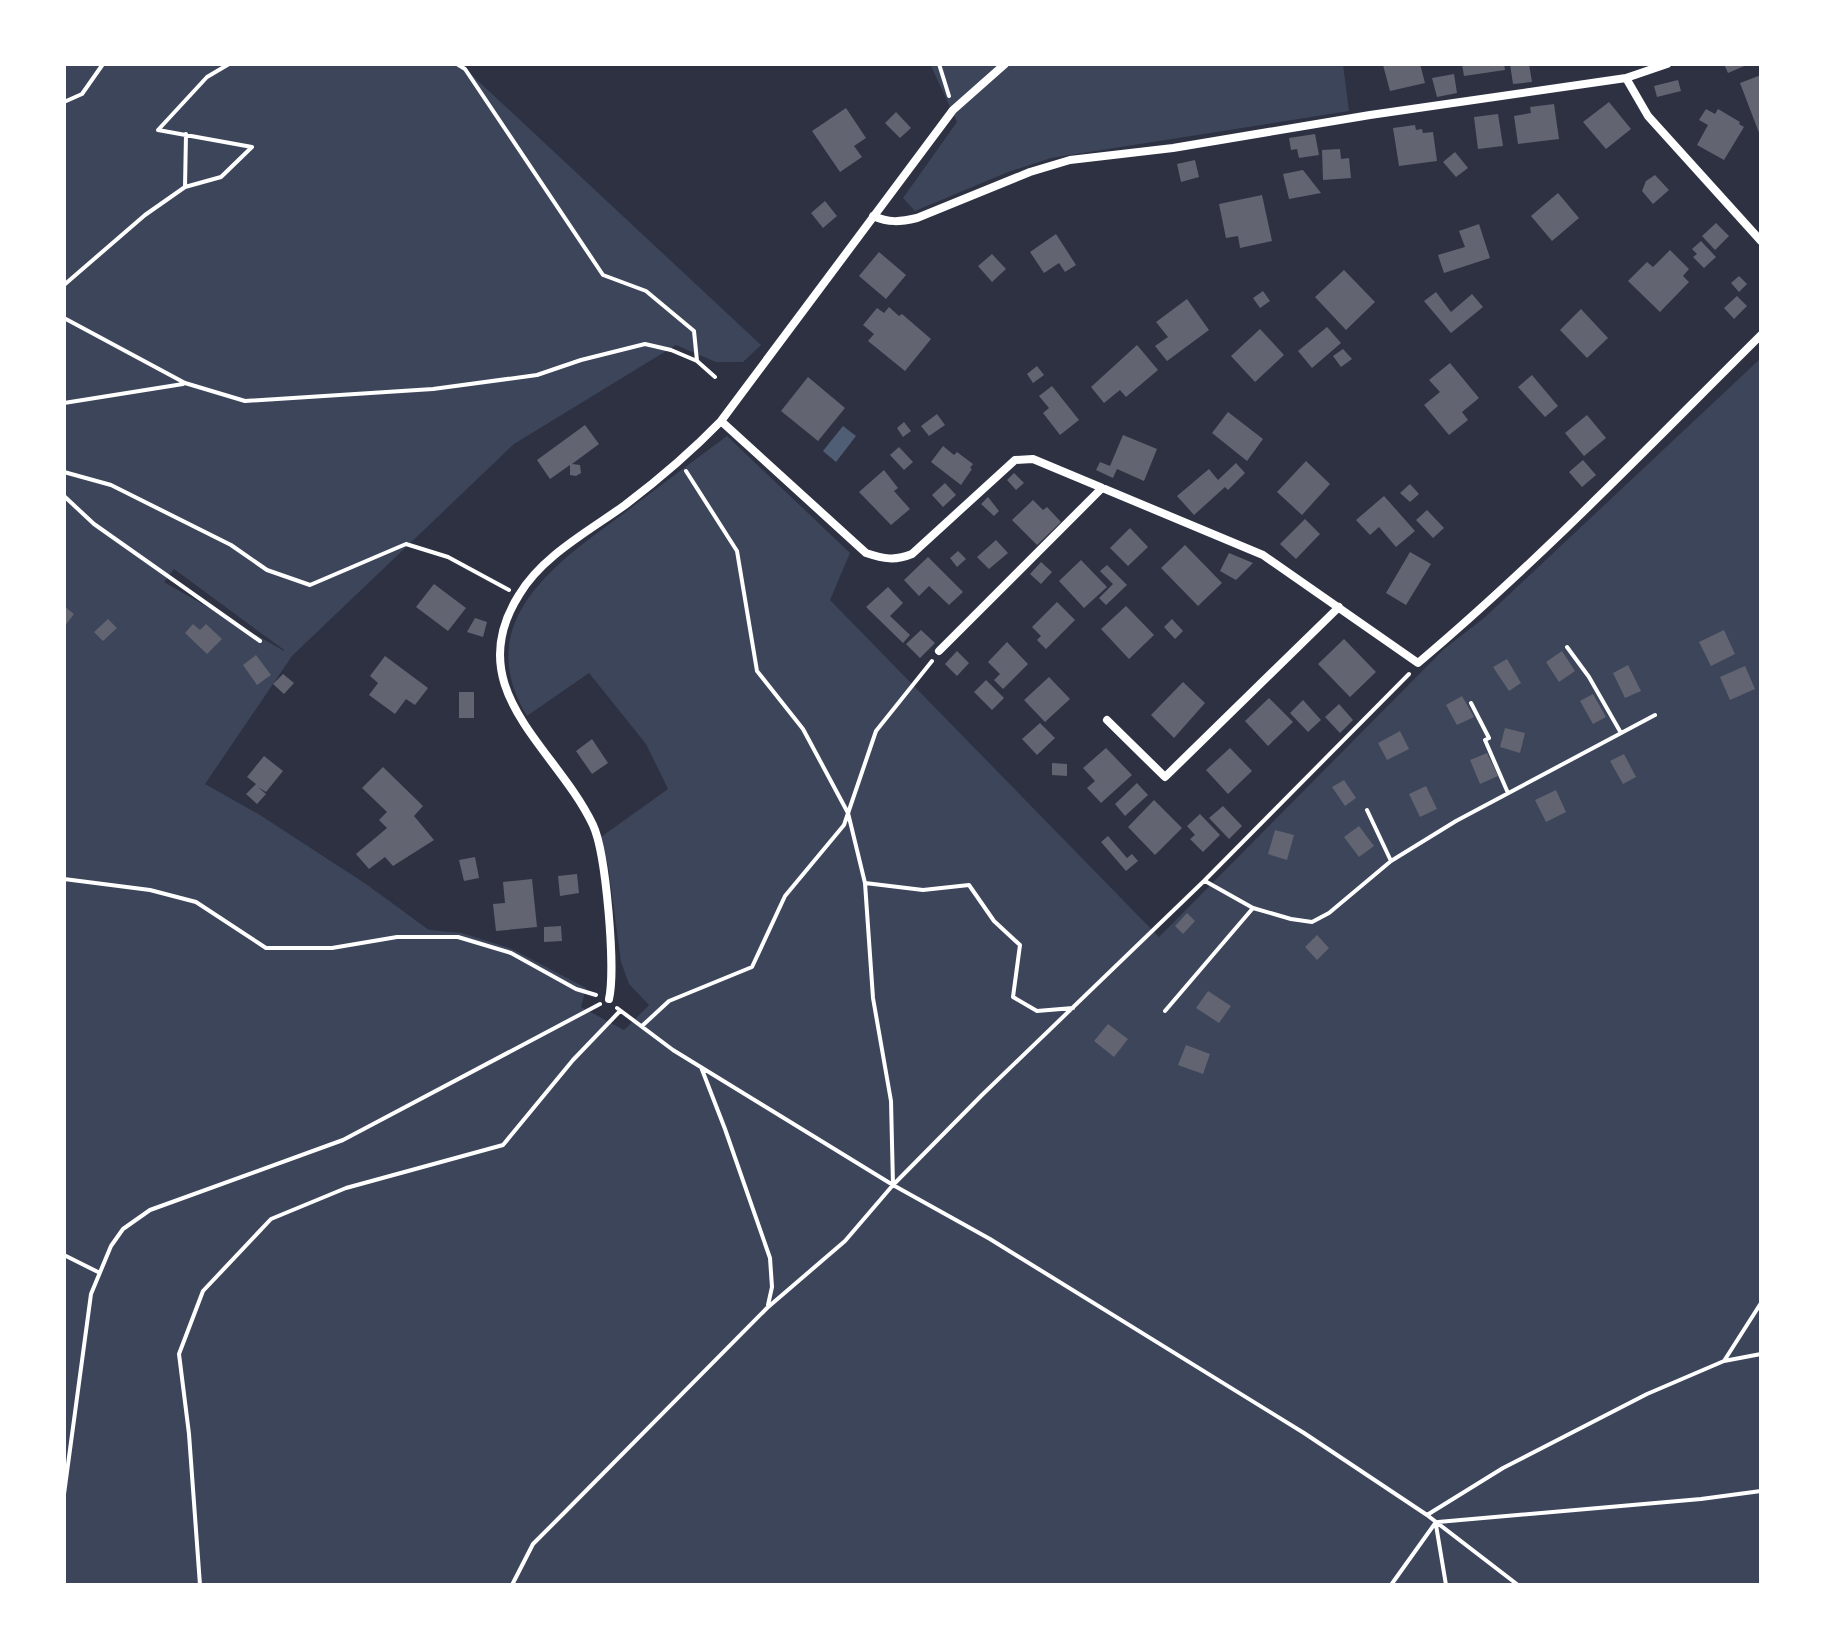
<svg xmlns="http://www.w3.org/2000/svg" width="1825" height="1649" font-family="Manrope,sans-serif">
<rect width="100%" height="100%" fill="#2d3142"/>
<!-- green -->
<path fill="#3c4559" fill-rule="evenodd" d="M 64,64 L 460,64 L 761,345 L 743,362 L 716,362 L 676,345 L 514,444 L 292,656 L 205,784 L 260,815 L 366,884 L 429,930 L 462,933 L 512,949 L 586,988 L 581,1007 L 624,1030 L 649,1005 L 629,984 L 621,962 L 608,865 L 601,837 L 668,789 L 646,744 L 589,673 L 527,716 C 470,622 556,563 623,514 C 657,488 692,462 727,436 L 850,553 L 830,600 L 1159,937 L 1444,649 L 1484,618 L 1761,358 L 1761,1585 L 64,1585 ZM 174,569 L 284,650 L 284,651 L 164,582 Z
M 930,64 L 1343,64 L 1349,111 L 1051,158 L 1008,172 L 915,211 L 903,198 L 957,122 Z"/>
<!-- water -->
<path fill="#4f5d75" d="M 843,426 L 856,436 L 836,462 L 823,451 Z"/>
<!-- building -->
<path fill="#626471" d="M 1420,64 L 1425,83 L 1390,91 L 1383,65 Z
M 1462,64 L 1504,64 L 1505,70 L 1464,76 Z
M 1510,64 L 1529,64 L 1532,82 L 1513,84 Z
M 1724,64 L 1749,64 L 1728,73 Z
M 1454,74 L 1457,93 L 1437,97 L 1432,78 Z
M 1761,75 L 1761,138 L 1740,83 Z
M 1678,80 L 1681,91 L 1657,97 L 1654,86 Z
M 1609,102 L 1631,129 L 1606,149 L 1583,122 Z
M 1554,104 L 1559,139 L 1518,144 L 1514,116 L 1531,113 L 1530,107 Z
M 846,108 L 866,138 L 854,146 L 862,157 L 840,172 L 812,131 Z
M 1706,109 L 1715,114 L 1718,109 L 1740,122 L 1739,124 L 1744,127 L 1724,160 L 1697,145 L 1708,125 L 1699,120 Z
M 896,112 L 911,128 L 900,138 L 885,123 Z
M 1498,114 L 1503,146 L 1478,149 L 1474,117 Z
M 1415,125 L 1416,130 L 1422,129 L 1423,133 L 1433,132 L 1437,161 L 1399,166 L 1393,128 Z
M 1315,134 L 1319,155 L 1299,158 L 1297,149 L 1291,150 L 1289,138 Z
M 1340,149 L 1341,159 L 1349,158 L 1351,178 L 1323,180 L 1322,150 Z
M 1455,152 L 1468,168 L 1456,177 L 1443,162 Z
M 1195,160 L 1199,177 L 1181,182 L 1177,164 Z
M 1303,170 L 1321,193 L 1289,199 L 1283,174 Z
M 1655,175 L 1669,190 L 1653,204 L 1642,191 L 1646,181 Z
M 1558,193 L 1579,218 L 1552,241 L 1531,216 Z
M 1262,195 L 1272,241 L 1240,248 L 1238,236 L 1226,238 L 1219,204 Z
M 825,201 L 837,216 L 823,228 L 811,213 Z
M 1716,223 L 1729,236 L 1715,250 L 1702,236 Z
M 1479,224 L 1490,258 L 1444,273 L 1438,255 L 1465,247 L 1459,231 Z
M 1056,234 L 1076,265 L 1065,272 L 1059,263 L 1044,273 L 1030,252 Z
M 1701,241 L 1716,257 L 1704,268 L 1693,257 L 1697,254 L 1692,249 Z
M 1670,250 L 1689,269 L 1683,276 L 1689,282 L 1660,312 L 1628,281 L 1647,262 L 1653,267 Z
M 879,252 L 906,275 L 886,299 L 859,276 Z
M 992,254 L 1006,269 L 992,282 L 978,266 Z
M 1344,270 L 1375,302 L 1346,330 L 1315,297 Z
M 1739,276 L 1747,284 L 1739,292 L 1731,283 Z
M 1263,291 L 1270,301 L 1260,308 L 1253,298 Z
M 1436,292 L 1451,312 L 1472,294 L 1483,307 L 1451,333 L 1424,301 Z
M 1737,296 L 1747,306 L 1734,319 L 1724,308 Z
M 1187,299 L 1209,330 L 1167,361 L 1155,346 L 1168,337 L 1156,322 Z
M 889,307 L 899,316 L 902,314 L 931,339 L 905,371 L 868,341 L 874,334 L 863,325 L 877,308 L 884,313 Z
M 1581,309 L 1608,338 L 1587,358 L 1560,330 Z
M 1327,327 L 1341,343 L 1312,368 L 1298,351 Z
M 1260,329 L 1284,355 L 1255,382 L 1231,356 Z
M 1137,345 L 1158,370 L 1126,397 L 1120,390 L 1104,403 L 1091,387 Z
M 1343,349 L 1352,359 L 1341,367 L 1333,356 Z
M 1450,363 L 1479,398 L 1462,412 L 1468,420 L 1449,435 L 1424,405 L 1440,392 L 1429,380 Z
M 1037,366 L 1044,375 L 1033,383 L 1027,374 Z
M 1532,375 L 1558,406 L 1545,417 L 1518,387 Z
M 808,377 L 845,408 L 818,441 L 781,411 Z
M 1052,386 L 1079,420 L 1060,435 L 1043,413 L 1049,408 L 1039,396 Z
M 1228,412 L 1263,439 L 1247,461 L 1212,433 Z
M 937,414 L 945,425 L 929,436 L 921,426 Z
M 1587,415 L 1606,438 L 1584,456 L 1565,433 Z
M 904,422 L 911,431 L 903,437 L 897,428 Z
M 585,425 L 599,444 L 572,464 L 580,465 L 581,473 L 576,476 L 570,475 L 570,465 L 550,479 L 537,460 Z
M 1123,435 L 1157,449 L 1144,481 L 1117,469 L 1113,478 L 1096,470 L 1100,462 L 1110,466 Z
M 943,446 L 954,455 L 957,452 L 973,464 L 970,468 L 972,469 L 961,485 L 931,462 Z
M 899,447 L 913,462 L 904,470 L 890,455 Z
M 1583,460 L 1596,475 L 1582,487 L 1569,472 Z
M 1306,461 L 1330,484 L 1302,515 L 1277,492 Z
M 1236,463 L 1245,473 L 1228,490 L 1225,487 L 1194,515 L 1177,496 L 1209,469 L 1218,480 Z
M 884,470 L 898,488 L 894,491 L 910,509 L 891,525 L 859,492 Z
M 1014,473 L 1024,483 L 1016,490 L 1007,480 Z
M 945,483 L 956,495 L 943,507 L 932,495 Z
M 1410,484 L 1419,494 L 1410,502 L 1400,493 Z
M 1384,496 L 1415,531 L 1396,547 L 1379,527 L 1370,535 L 1356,520 Z
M 988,497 L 999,511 L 994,516 L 981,504 Z
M 1033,500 L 1043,510 L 1047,507 L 1061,522 L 1037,545 L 1012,520 Z
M 1427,510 L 1444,528 L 1433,538 L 1416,520 Z
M 1305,519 L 1320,534 L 1296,559 L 1280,544 Z
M 1130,528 L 1148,547 L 1128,566 L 1110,548 Z
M 996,540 L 1008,553 L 989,569 L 977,557 Z
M 1185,545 L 1222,583 L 1198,606 L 1161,568 Z
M 958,551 L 966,559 L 957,567 L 950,558 Z
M 1410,552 L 1431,564 L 1406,605 L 1386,593 Z
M 1229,553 L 1253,563 L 1236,580 L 1220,571 Z
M 928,557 L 963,592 L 949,605 L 929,586 L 919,596 L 904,580 Z
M 1081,560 L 1107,587 L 1084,608 L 1059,581 Z
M 1041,562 L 1052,572 L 1041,584 L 1030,574 Z
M 1107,565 L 1127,585 L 1106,605 L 1099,598 L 1113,584 L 1100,571 Z
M 434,584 L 466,608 L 448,631 L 416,607 Z
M 888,587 L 903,603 L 890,616 L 910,635 L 903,643 L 866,607 Z
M 1057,602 L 1075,620 L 1046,649 L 1037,640 L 1041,636 L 1032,627 Z
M 64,606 L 74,614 L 64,627 Z
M 1126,606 L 1154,635 L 1129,659 L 1101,629 Z
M 475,618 L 487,622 L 483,637 L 467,632 Z
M 108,619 L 117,628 L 103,641 L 94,632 Z
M 1172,619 L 1183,631 L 1175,639 L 1164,627 Z
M 193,624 L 200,630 L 206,624 L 222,639 L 207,654 L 185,633 Z
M 921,630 L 935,643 L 920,658 L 906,644 Z
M 1724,630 L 1735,654 L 1711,666 L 1699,642 Z
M 1344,639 L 1376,672 L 1350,697 L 1318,664 Z
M 1007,642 L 1028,664 L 1003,689 L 994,680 L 1000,674 L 988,662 Z
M 957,651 L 969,663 L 957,676 L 945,664 Z
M 1562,651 L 1575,671 L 1559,682 L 1546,662 Z
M 256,655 L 271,675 L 257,685 L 243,665 Z
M 385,656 L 428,688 L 415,705 L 406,699 L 395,714 L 369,695 L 378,683 L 370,676 Z
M 1507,659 L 1521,683 L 1509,691 L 1493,667 Z
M 1628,665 L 1641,691 L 1625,698 L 1613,673 Z
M 1745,666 L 1755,689 L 1730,700 L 1720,677 Z
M 283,674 L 294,683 L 284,694 L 273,684 Z
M 1049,677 L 1070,699 L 1045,722 L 1024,700 Z
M 986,680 L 1004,698 L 992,710 L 974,692 Z
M 1183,682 L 1205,703 L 1174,738 L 1151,715 Z
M 459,692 L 474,692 L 474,718 L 459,718 Z
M 1593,694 L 1606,717 L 1593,724 L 1580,701 Z
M 1462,696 L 1474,717 L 1457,725 L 1446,705 Z
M 1269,698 L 1293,722 L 1268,746 L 1245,721 Z
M 1303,700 L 1321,720 L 1308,732 L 1290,713 Z
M 1339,704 L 1353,720 L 1340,733 L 1325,717 Z
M 1040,723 L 1055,738 L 1037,755 L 1022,739 Z
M 1505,728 L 1525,733 L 1520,753 L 1500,747 Z
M 1400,731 L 1409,749 L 1387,760 L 1378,743 Z
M 592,739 L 608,763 L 592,774 L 576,751 Z
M 1106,748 L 1132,775 L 1101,803 L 1087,788 L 1095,781 L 1083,768 Z
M 1230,748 L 1252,771 L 1228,794 L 1206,770 Z
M 1487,753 L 1498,776 L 1480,784 L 1470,760 Z
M 1624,754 L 1636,777 L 1623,784 L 1610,761 Z
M 264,756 L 283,771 L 266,792 L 258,787 L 266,794 L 257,804 L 246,794 L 256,784 L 247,777 Z
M 1052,763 L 1067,764 L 1067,776 L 1052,775 Z
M 383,767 L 423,806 L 414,816 L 434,840 L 393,866 L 385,857 L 369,869 L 356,854 L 387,828 L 379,820 L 387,812 L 362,788 Z
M 1344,780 L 1356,798 L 1345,806 L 1332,787 Z
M 1137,783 L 1148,795 L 1125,816 L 1115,804 Z
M 1426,786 L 1437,809 L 1420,817 L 1409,794 Z
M 1556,790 L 1566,812 L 1546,822 L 1535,800 Z
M 1154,800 L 1182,828 L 1155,855 L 1128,827 Z
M 1223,806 L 1242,826 L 1229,839 L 1209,818 Z
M 1200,814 L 1220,835 L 1203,852 L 1190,839 L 1195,835 L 1187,826 Z
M 1359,826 L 1374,846 L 1359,857 L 1344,837 Z
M 1275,830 L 1294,835 L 1287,860 L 1268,854 Z
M 1108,836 L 1127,858 L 1132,854 L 1138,861 L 1126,871 L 1101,842 Z
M 475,857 L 479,878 L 464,881 L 459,860 Z
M 577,874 L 579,893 L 560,896 L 558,876 Z
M 532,879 L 537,927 L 496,931 L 493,904 L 505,903 L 503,882 Z
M 1187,913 L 1195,921 L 1183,934 L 1175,926 Z
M 561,926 L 562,941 L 544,942 L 544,927 Z
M 1317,935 L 1329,948 L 1317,960 L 1305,947 Z
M 1208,991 L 1231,1006 L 1219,1023 L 1196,1008 Z
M 1108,1024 L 1128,1039 L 1114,1057 L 1094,1041 Z
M 1186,1045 L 1210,1054 L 1203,1074 L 1178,1065 Z"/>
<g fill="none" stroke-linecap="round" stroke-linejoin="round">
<!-- path -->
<path stroke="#fff" stroke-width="4" d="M 457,64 L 465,69 L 603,275 L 646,291 L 694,331 L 697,361
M 939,64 L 949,96
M 64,102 L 82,94 L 103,64
M 185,187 L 186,134
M 64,285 L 145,215 L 185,187 L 221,177 L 252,147 L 158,130 L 207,77 L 229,64
M 64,318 L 185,383 L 245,401 L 433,389 L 537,375 L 581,360 L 645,344 L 671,350 L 697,361 L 715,377
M 64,403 L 183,384
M 686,471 L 737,551 L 757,671 L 803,729 L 848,813 L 865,883 L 873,998 L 891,1101 L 893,1185
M 64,472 L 111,485 L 231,545 L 267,570 L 310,585 L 406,544 L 448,557 L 509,590
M 64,496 L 94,524 L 260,641
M 1567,647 L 1589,677 L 1621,733
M 1471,703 L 1489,738 L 1485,740 L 1508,793
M 1367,810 L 1391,861
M 64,879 L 150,890 L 196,902 L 266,948 L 332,948 L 397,937 L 458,937 L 511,953 L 576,989 L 596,995
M 1205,881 L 1253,908 L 1291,919 L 1312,922 L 1329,913 L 1391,861 L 1456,821 L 1655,715
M 865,883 L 923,890 L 969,885 L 994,921 L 1020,945 L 1013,997 L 1037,1011 L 1073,1008
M 617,1008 L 673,1050 L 893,1185 L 990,1239 L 1304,1433 L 1427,1515 L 1518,1585
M 1165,1011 L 1253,908
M 642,1026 L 669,1001 L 752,967 L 785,896 L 844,825 L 876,731 L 932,661
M 701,1067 L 725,1129 L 770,1258 L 772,1287 L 768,1305
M 64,1255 L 98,1272
M 1724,1361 L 1761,1303
M 64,1494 L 91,1294 L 111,1246 L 123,1229 L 150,1210 L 343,1140 L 600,1004
M 1427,1515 L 1503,1468 L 1647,1394 L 1724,1361 L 1761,1354
M 1438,1522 L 1701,1499 L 1761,1491
M 1436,1525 L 1446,1585
M 200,1585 L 189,1434 L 179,1354 L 203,1291 L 271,1219 L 346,1188 L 503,1145 L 573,1060 L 620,1011
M 512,1585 L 533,1544 L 563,1514 L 767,1308 L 845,1241 L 893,1185 L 982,1095 L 1204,881 L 1409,674
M 1391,1585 L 1436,1522"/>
<!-- minor -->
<path stroke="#fff" stroke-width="8" d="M 1626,78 L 1648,116 L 1761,241
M 873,216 C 889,223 900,222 917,218 L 1030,172 L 1070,160 L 1173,148 L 1370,115 L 1626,78 L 1667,64
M 721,421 L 866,553 C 884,559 895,561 912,554 L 1015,460 L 1033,459 L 1263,555 L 1418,663 C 1539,561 1649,446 1761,335
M 939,651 L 1102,488
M 1107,720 L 1165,777 L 1339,607
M 609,999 C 616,969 606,853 593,825 C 556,747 459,690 519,595 C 542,556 589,531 625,505 C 662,477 689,454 721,421 L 953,110 L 1005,64"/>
</g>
<!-- border -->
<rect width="1825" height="1649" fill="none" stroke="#ffffff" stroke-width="132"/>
</svg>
